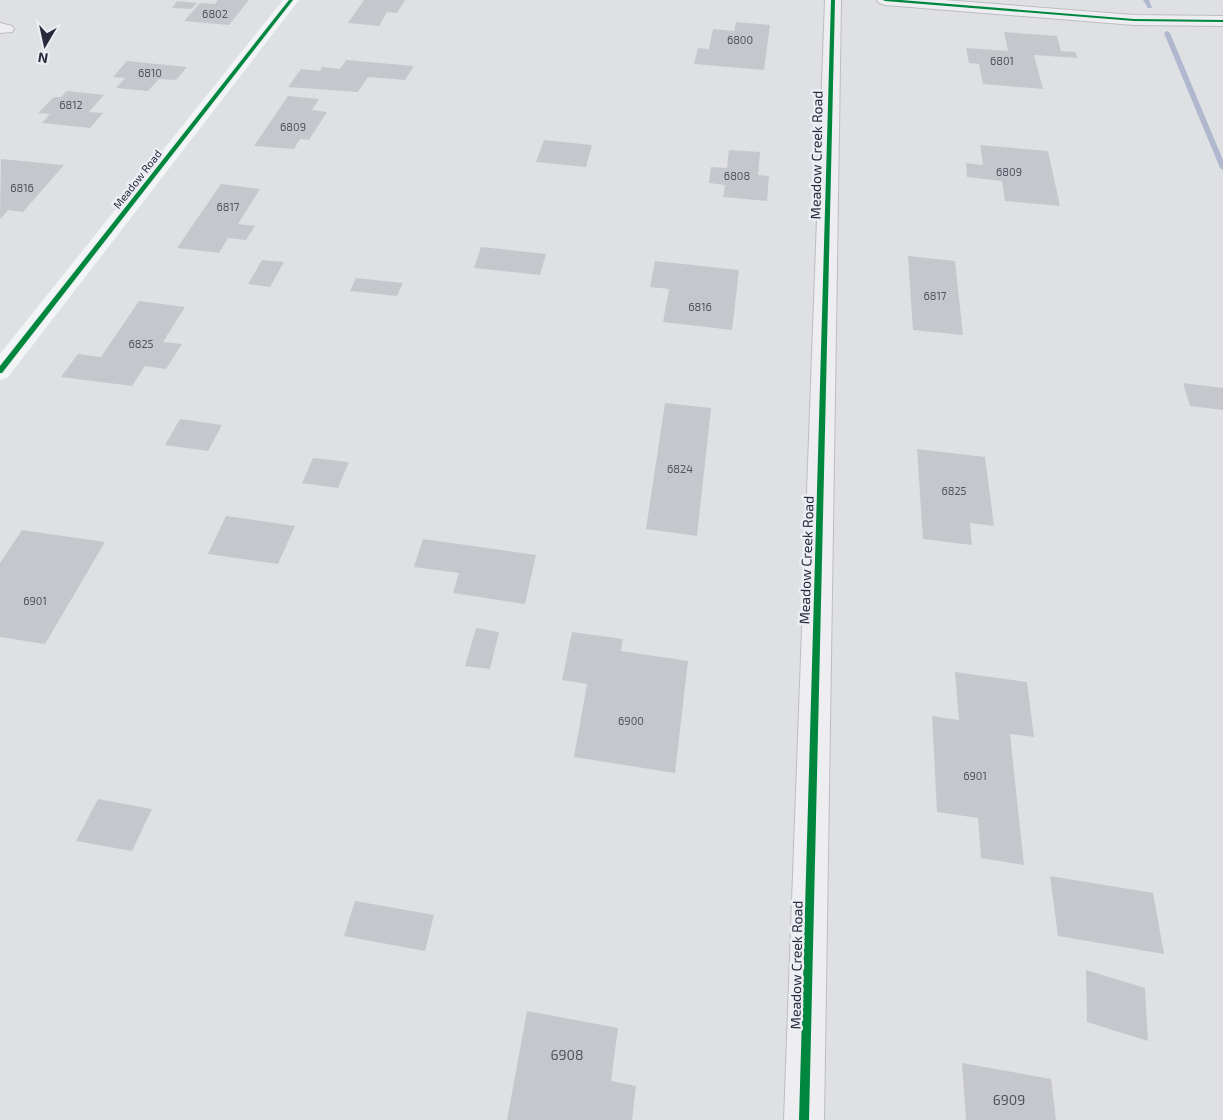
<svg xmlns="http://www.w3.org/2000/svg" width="1223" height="1120" font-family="'Exo 2',sans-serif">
<rect width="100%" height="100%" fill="#dfe0e4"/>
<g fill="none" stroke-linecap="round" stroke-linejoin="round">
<!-- stream -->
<path fill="#afb8ce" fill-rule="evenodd" d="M 1143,0 L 1149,0 L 1152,8 L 1148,8 Z
M 1167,31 L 1170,33 L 1223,160 L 1223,170 L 1220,168 L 1164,33 Z"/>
</g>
<!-- building -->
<path fill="#c6c7cc" d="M 218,0 L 249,0 L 229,25 L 184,21 L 200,3 L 215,4 Z
M 364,0 L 405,0 L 397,13 L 387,12 L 379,26 L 348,23 Z
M 177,1 L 197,3 L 191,9 L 172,8 Z
M 736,22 L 770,25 L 764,70 L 694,64 L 698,48 L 709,49 L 713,29 L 734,31 Z
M 1004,32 L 1057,36 L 1061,51 L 1075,52 L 1078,58 L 1034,55 L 1043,89 L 983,84 L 979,64 L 969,63 L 966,48 L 1008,51 Z
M 346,60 L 414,66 L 405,80 L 368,77 L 358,92 L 288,87 L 301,69 L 320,71 L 322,67 L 340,69 Z
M 127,61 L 187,67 L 176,80 L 159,79 L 148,91 L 116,88 L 125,78 L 113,77 Z
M 67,91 L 104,95 L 89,112 L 103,113 L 90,128 L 42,123 L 50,114 L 38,113 L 54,97 L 61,97 Z
M 288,96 L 319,99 L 312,110 L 327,112 L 309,140 L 300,139 L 294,149 L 254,146 Z
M 544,140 L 592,145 L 586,167 L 536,162 Z
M 980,145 L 1048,151 L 1060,206 L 1005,201 L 1002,181 L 967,177 L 966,163 L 983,165 Z
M 729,150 L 760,152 L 758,175 L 769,176 L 767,201 L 723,197 L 725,185 L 709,183 L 711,167 L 727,168 Z
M 1,159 L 64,165 L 23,212 L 8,210 L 0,219 Z
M 221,184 L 260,189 L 238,224 L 255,226 L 246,240 L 228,238 L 219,253 L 177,248 Z
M 481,247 L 546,254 L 540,275 L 474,268 Z
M 908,256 L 955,261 L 963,335 L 913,330 Z
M 262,260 L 284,262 L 270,287 L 248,284 Z
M 655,261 L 739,270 L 732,330 L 663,322 L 669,289 L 650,287 Z
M 356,278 L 403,283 L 397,296 L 350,291 Z
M 139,301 L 185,307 L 163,342 L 182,344 L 166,369 L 145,366 L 132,386 L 61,377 L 78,354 L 101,357 Z
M 1183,383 L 1223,388 L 1223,410 L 1190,406 Z
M 665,403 L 711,408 L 697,536 L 646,529 Z
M 180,419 L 222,425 L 208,451 L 165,445 Z
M 917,449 L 985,457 L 994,526 L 970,523 L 972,545 L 923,539 Z
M 313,458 L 349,462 L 338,488 L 302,483 Z
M 226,516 L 295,526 L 278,564 L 208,554 Z
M 22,530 L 105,542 L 45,644 L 0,637 L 0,563 Z
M 423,539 L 536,555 L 525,604 L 453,593 L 459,573 L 414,567 Z
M 476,628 L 499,632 L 490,669 L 465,666 Z
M 572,632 L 623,639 L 621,651 L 688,661 L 675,773 L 574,757 L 587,684 L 562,680 Z
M 955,672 L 1027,682 L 1034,737 L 1010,734 L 1024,865 L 981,858 L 978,818 L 937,812 L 932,716 L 959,720 Z
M 98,799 L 152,809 L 132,851 L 76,841 Z
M 1050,876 L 1153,893 L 1164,954 L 1058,936 Z
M 355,901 L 434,915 L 425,951 L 344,936 Z
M 1086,970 L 1145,988 L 1148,1041 L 1087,1022 Z
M 527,1011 L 618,1028 L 611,1081 L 636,1086 L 632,1120 L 507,1120 Z
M 962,1063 L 1051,1079 L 1056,1120 L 966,1120 Z"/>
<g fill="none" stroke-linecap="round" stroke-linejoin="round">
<!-- street casing -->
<g stroke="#bcbdc1" stroke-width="2">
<path id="street" d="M 825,0 L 841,0 L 824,1120 L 784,1120 Z
M 877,0 L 944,0 L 1134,15 L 1223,16 L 1223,26 L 1134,25 L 885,5 L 879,3 Z
M 0,23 L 12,26 L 14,29 L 12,32 L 0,33 Z"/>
</g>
<!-- street -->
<use href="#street" fill="#eeeef1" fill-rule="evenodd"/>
<!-- secondary -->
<path fill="#f3f4f5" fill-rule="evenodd" d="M 283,0 L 299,0 L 8,377 L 0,380 L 0,354 Z"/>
<!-- cycleway casing -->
<g stroke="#eceef4" stroke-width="3">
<path id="cycleway" d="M 289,0 L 293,0 L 2,373 L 0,373 L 0,366 Z
M 831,0 L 835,0 L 809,1120 L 799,1120 Z
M 883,0 L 901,0 L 1134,19 L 1223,20 L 1223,22 L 1134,21 L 885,1 Z"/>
</g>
<!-- cycleway -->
<use href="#cycleway" fill="#00873e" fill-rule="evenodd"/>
</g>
<g text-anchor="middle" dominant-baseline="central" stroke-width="5" stroke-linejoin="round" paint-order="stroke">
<!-- number labels -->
<g font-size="11" fill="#505461">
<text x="215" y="13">6802</text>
<text x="740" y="39">6800</text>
<text x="1002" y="60">6801</text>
<text x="150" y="72">6810</text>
<text x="71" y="104">6812</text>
<text x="293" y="126">6809</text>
<text x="1009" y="171">6809</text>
<text x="737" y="175">6808</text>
<text x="22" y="187">6816</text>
<text x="228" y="206">6817</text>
<text x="935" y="295">6817</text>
<text x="700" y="306">6816</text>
<text x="141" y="343">6825</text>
<text x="680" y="468">6824</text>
<text x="954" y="490">6825</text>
<text x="35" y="600">6901</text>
<text x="631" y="720">6900</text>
<text x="975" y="775">6901</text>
</g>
<!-- far-street labels -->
<g font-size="11" fill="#272b3b" stroke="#eceef4">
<text transform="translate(137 179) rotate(-52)">Meadow Road</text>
</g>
<!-- street labels -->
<g font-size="14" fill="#272b3b" stroke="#eceef4">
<text transform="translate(816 155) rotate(-89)">Meadow Creek Road</text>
<text transform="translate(806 560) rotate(-88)">Meadow Creek Road</text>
<text transform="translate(796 965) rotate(-89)">Meadow Creek Road</text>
</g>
<!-- near-number labels -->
<g font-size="14" fill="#505461">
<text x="567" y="1054">6908</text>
<text x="1009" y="1099">6909</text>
</g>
</g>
<!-- north arrow -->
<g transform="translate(45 45) rotate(189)" stroke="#eceef4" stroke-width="4" paint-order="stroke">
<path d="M0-4L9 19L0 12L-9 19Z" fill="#272b3b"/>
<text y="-8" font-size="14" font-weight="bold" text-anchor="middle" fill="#272b3b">N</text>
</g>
</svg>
